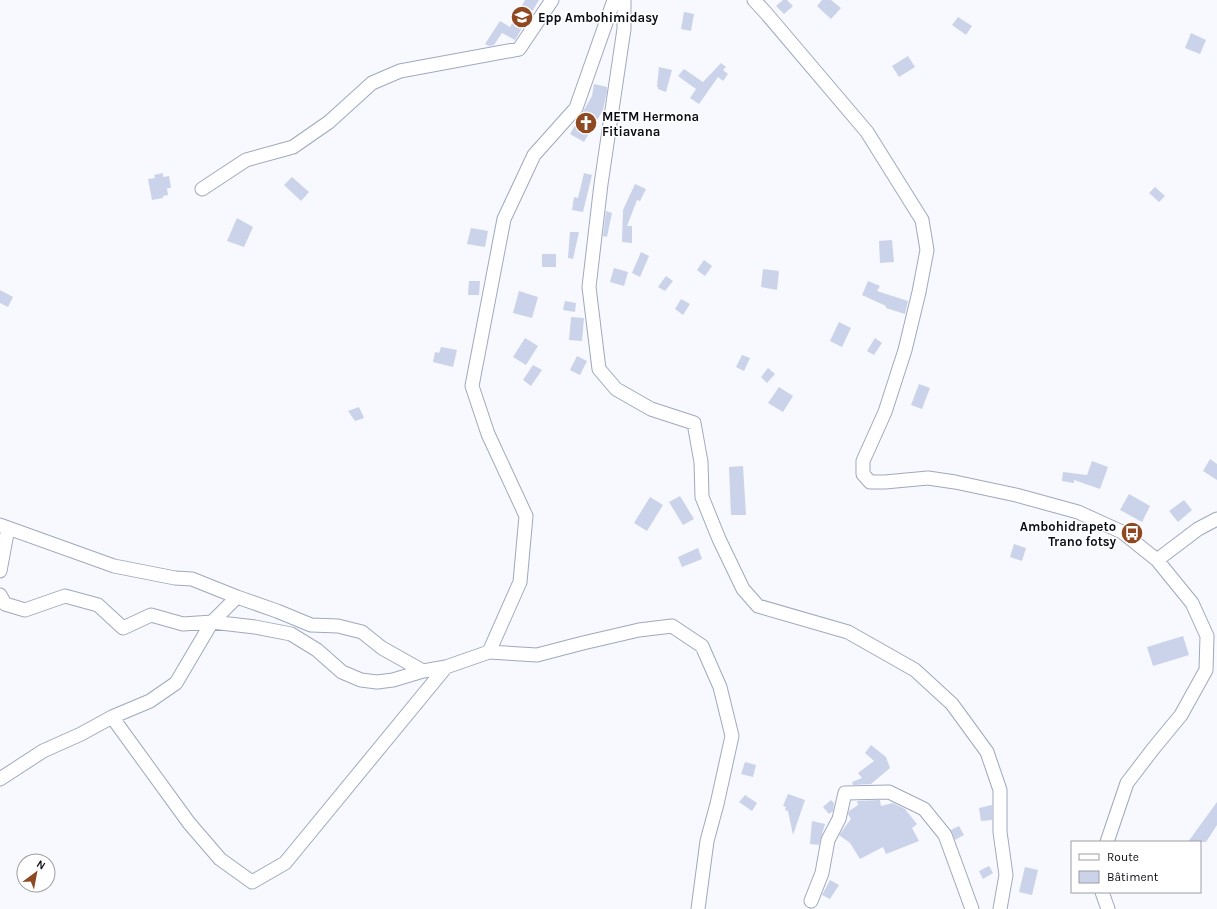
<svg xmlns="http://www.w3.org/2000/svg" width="1217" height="909" font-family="Karla,sans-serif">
<rect width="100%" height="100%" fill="#f7f9fe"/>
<!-- building -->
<path fill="#cad3ea" d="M 525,0 L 539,0 L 515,40 L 502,33 L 494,45 L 489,46 L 485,44 L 500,21 L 510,27 Z
M 783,0 L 787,0 L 793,6 L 784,14 L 776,6 Z
M 822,0 L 831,0 L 841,8 L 831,19 L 817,6 Z
M 684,12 L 694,14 L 691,31 L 681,29 Z
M 958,17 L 972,26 L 966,35 L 952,25 Z
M 1191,33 L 1206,40 L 1200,54 L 1185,48 Z
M 908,56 L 915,67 L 899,77 L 892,66 Z
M 721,63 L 726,67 L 723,70 L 728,74 L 723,81 L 718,77 L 699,104 L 690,98 L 696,89 L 678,76 L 684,69 L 703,82 Z
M 659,67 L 672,70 L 666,92 L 658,89 L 658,87 L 657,87 Z
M 594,84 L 607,87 L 607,91 L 603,110 L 584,142 L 570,134 L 592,96 Z
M 163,173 L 163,177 L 169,176 L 171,188 L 167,188 L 168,195 L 163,196 L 163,198 L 152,200 L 148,179 L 155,178 L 154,175 Z
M 584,173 L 592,175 L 583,212 L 572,210 L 574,197 L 578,198 Z
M 292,177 L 309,192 L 301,201 L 284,185 Z
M 635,184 L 646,189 L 640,201 L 637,200 L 627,226 L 632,226 L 632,243 L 622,242 L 623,210 Z
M 1155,187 L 1165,196 L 1159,202 L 1149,193 Z
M 606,211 L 612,213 L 607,237 L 603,236 Z
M 237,218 L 253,227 L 244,247 L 227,241 Z
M 471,228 L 488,231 L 485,247 L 467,244 Z
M 570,232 L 579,232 L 573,259 L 568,258 Z
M 892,240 L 894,262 L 880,263 L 879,241 Z
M 641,252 L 649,256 L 640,277 L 632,273 Z
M 542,254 L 556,254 L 556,267 L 542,267 Z
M 704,260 L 712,266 L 705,276 L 697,270 Z
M 614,268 L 628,272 L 624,286 L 610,282 Z
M 763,269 L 779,271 L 777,290 L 761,287 Z
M 666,276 L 673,281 L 665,291 L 658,287 Z
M 469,281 L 480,281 L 479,295 L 468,295 Z
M 868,281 L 880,286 L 877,291 L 908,301 L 905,314 L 886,308 L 886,306 L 862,295 Z
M 0,290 L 13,297 L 8,307 L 0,303 Z
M 519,291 L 538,297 L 532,318 L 513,313 Z
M 681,299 L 690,304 L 683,315 L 675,309 Z
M 565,301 L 576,303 L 575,312 L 563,310 Z
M 571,317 L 584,318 L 582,341 L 569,340 Z
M 839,322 L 851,328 L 842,347 L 830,341 Z
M 525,338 L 538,346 L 526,365 L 513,357 Z
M 875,338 L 882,343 L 874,355 L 867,351 Z
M 441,347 L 457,350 L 453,367 L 433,362 L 435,352 L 439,353 Z
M 742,355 L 750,358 L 744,371 L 736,367 Z
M 577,356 L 587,361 L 580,375 L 570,370 Z
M 533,365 L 542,370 L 531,386 L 523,380 Z
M 768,368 L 775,374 L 767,383 L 761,377 Z
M 919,384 L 930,388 L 922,409 L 911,405 Z
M 779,387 L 793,396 L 783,412 L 768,403 Z
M 359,407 L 364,418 L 355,421 L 348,411 Z
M 1210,459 L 1217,464 L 1217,480 L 1203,471 Z
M 1092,461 L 1108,467 L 1100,489 L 1074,480 L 1074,483 L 1062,481 L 1063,472 L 1087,475 Z
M 743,466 L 746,515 L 731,515 L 729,467 Z
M 1129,494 L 1150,506 L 1142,522 L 1120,510 Z
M 680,496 L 694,519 L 683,525 L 669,502 Z
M 650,497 L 663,505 L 647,531 L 634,523 Z
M 1184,500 L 1192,510 L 1178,522 L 1169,511 Z
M 1014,544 L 1026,548 L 1022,561 L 1010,557 Z
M 698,548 L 702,559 L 682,567 L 678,557 Z
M 1183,636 L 1189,655 L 1153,666 L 1147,647 Z
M 871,745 L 886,757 L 890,768 L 871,784 L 853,785 L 852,782 L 862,778 L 858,773 L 874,761 L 865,753 Z
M 745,762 L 756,765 L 753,777 L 741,774 Z
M 788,794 L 805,800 L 793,835 L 788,811 L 785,810 L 786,807 L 783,806 Z
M 745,795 L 757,803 L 752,811 L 739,802 Z
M 831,800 L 834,803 L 833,811 L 829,814 L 823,807 Z
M 880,800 L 881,806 L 893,803 L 905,809 L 917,824 L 912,828 L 919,841 L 886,854 L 883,847 L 860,859 L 850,843 L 839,835 L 851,819 L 848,814 L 849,811 L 858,805 L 857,801 Z
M 1217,802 L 1217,825 L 1206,842 L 1188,842 Z
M 992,805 L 992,820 L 981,821 L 979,808 Z
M 812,821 L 825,824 L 819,845 L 810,844 Z
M 959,826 L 964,835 L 955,840 L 951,830 Z
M 989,866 L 993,873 L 983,879 L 979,871 Z
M 1025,867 L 1038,870 L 1032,895 L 1019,892 Z
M 830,880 L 839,885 L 830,899 L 822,895 Z"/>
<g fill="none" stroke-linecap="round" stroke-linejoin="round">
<!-- minor casing -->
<g stroke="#a0a8bf" stroke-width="15">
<path id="minor" d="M 624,0 L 624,29 L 601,184 L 589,287 L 599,369 L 616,389 L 651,409 L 694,423 L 701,462 L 702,497 L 719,539 L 743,589 L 758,606 L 848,632 L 915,670 L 952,704 L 987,752 L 1000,790 L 1000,832 L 1006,875 L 1000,909
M 754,0 L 766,13 L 867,132 L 922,220 L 927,250 L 919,292 L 905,350 L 885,412 L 863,461 L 863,474 L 870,482 L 885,482 L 928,478 L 955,482 L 1016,495 L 1078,512 L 1122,532 L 1157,560 L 1192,603 L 1207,636 L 1206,670 L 1181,715 L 1153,749 L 1127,783 L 1107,842
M 202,189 L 246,160 L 293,147 L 329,122 L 372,83 L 400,71 L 519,49 L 552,0
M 0,525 L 114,566 L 175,578 L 192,579 L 237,597 L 277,611 L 311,625 L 338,626 L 362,632 L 382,648 L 423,671
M 1157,560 L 1198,529 L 1217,519
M 0,571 L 8,528
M 0,595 L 5,604 L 25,610 L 65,596 L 98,605 L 123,628 L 151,615 L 183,624 L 212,622 L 255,627 L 291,634 L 317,650 L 342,672 L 361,680 L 377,682 L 393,680 L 423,671 L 446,667 L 489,652 L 520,582 L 526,516 L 488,434 L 472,386 L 504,219 L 534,155 L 576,108 L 614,0
M 489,652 L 537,655 L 583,643 L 639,630 L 672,626 L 702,646 L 720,687 L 732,736 L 717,804 L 707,841 L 698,909
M 112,717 L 189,823 L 220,859 L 252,882 L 285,863 L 446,667
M 0,779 L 43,751 L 81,734 L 112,717 L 150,701 L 176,683 L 212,622 L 237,597
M 1102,892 L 1108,909
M 811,901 L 822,873 L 828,840 L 839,819 L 845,793 L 889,792 L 924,809 L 945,835 L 972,909"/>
</g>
<!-- minor -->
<use href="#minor" stroke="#fff" stroke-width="13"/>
</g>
<!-- icons -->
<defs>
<g id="school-disc" transform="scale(1.15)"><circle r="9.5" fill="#8f4922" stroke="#fff"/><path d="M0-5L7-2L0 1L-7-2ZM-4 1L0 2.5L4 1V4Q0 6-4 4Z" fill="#fff"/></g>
<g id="church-disc" transform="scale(1.15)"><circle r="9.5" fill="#8f4922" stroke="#fff"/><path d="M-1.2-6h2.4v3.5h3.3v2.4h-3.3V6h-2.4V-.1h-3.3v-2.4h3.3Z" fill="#fff"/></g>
<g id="bus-disc" transform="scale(1.15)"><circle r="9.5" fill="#8f4922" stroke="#fff"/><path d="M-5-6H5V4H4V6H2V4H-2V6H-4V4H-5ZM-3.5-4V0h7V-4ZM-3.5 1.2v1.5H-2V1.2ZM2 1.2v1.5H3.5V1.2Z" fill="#fff"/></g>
</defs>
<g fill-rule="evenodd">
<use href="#school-disc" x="522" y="17"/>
<use href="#church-disc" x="586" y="123"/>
<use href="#bus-disc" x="1132" y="533"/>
</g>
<g text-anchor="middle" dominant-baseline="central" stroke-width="3" stroke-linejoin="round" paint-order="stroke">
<!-- poi labels -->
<g font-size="13" font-weight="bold" fill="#0b0d15" stroke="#fff" text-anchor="start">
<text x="538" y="17">Epp Ambohimidasy</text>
<text x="602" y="116">METM Hermona<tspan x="602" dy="15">Fitiavana</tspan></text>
<text x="1116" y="526" text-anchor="end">Ambohidrapeto<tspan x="1116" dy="15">Trano fotsy</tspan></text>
</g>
</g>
<!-- legend -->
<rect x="1071" y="841" width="130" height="52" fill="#ffffff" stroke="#9d9ea1"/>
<rect x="1079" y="854" width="20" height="6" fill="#ffffff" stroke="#9d9ea1"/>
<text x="1107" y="861" font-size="12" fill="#0b0d15">Route</text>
<rect x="1079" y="871" width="20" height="12" fill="#cad3ea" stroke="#9d9ea1"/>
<text x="1107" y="881" font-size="12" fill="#0b0d15">Bâtiment</text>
<!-- north arrow -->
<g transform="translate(36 873) rotate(32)"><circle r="19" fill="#ffffff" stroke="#9d9ea1"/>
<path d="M0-3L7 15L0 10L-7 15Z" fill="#8f4922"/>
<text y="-6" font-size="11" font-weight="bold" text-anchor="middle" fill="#0b0d15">N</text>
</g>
</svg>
